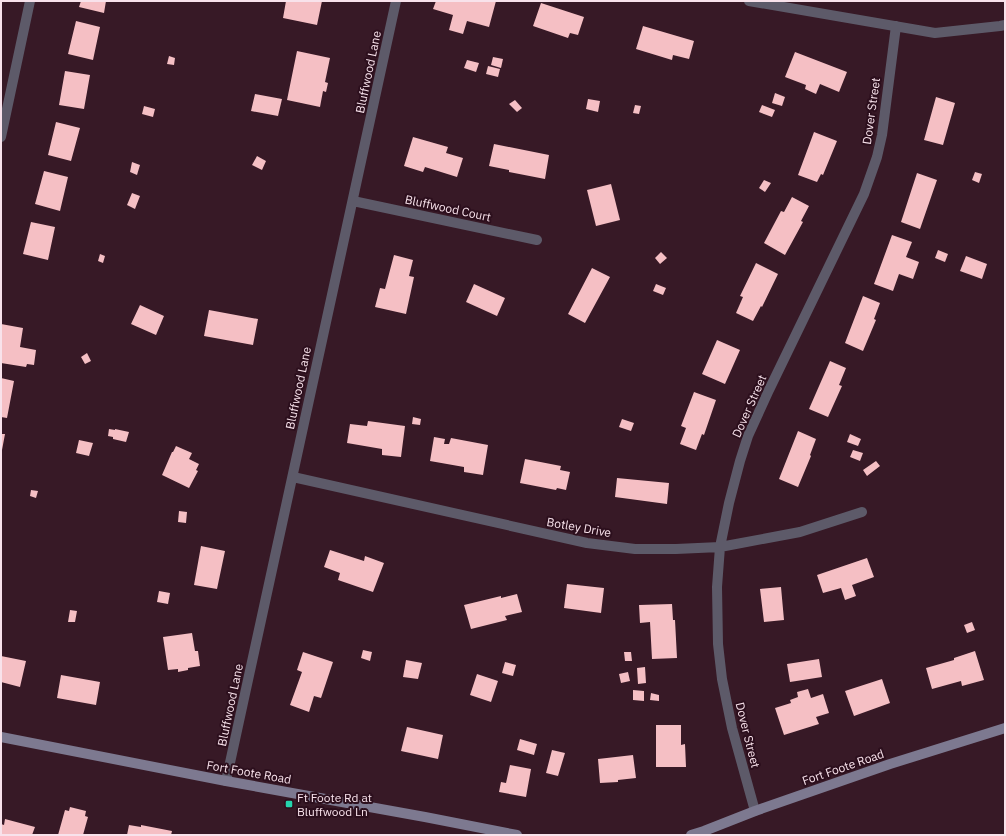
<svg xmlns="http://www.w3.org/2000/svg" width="1006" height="836" font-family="'IBM Plex Sans',sans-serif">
<rect width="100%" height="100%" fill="#371926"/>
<!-- building -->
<path fill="#f5bfc4" d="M 81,1 L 106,1 L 104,13 L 79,7 Z
M 286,1 L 322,1 L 317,25 L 283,18 Z
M 436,1 L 496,1 L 489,27 L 467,21 L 463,34 L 449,30 L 453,15 L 433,9 Z
M 541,3 L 584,17 L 578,35 L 570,33 L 568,38 L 533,26 Z
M 76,21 L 100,27 L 93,60 L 68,54 Z
M 643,26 L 694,41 L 689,59 L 673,55 L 672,60 L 636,49 Z
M 297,51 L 330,58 L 325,82 L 328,83 L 326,92 L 323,91 L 320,107 L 287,100 Z
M 795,52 L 847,72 L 839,92 L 820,84 L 816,94 L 805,89 L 806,85 L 785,77 Z
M 169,56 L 175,58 L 174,65 L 167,64 Z
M 493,57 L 503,59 L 501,68 L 491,65 Z
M 467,60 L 479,63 L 476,72 L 464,68 Z
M 488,66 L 500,69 L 498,77 L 486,74 Z
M 65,71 L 90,75 L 84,109 L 59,105 Z
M 775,93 L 785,97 L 782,106 L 772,103 Z
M 255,94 L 282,99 L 278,116 L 251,111 Z
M 936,97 L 955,103 L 943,145 L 924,140 Z
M 588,99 L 600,101 L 598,112 L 586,109 Z
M 515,100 L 522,108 L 517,112 L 509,104 Z
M 635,105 L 641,106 L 639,114 L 633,113 Z
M 762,105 L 775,110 L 772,117 L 759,112 Z
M 144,106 L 155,109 L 153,117 L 142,114 Z
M 56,122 L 80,128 L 71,161 L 48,155 Z
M 814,132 L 837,141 L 823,175 L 821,174 L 817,182 L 798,175 Z
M 413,137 L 448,147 L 446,153 L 463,158 L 457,177 L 425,167 L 423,172 L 404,166 Z
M 494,144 L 549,155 L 545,179 L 509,172 L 509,170 L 489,166 Z
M 257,156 L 266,161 L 262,170 L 252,165 Z
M 132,162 L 140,165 L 137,175 L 130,172 Z
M 44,171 L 68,177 L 60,211 L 35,204 Z
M 975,172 L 982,174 L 979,183 L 972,180 Z
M 917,173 L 937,180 L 920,229 L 901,222 Z
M 764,180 L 771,183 L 765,192 L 759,188 Z
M 611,184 L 620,220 L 596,226 L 587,190 Z
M 132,193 L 140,196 L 135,209 L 127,205 Z
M 792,197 L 809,206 L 801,221 L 803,222 L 785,255 L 764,243 L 781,211 L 784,212 Z
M 31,222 L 55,227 L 48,260 L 23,254 Z
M 892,235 L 912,242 L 906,257 L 919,262 L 913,279 L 899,274 L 893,291 L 874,284 Z
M 938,250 L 948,254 L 945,262 L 935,258 Z
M 661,252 L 667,258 L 660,264 L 655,258 Z
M 100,254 L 105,256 L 103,263 L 98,261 Z
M 394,255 L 413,260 L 409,276 L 414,277 L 406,314 L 375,307 L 380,288 L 385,289 Z
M 966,256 L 987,264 L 982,279 L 960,271 Z
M 756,263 L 778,274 L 762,307 L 761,306 L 753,321 L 736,313 L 743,297 L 740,296 Z
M 592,268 L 610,277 L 585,323 L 568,314 Z
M 474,284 L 505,298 L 497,316 L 466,302 Z
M 656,284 L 666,288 L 663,295 L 653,291 Z
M 863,296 L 880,303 L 874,319 L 876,320 L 863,351 L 845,343 Z
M 140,305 L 164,316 L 156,335 L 131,324 Z
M 209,310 L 258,319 L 253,345 L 204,336 Z
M 1,324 L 23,328 L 20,347 L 36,350 L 34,365 L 27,364 L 26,367 L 1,363 Z
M 717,340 L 740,350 L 725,384 L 702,374 Z
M 87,353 L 91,361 L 85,364 L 81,357 Z
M 830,361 L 846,368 L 839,385 L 842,386 L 828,417 L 809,409 Z
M 1,378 L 14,381 L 7,418 L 1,417 Z
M 694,392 L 716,400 L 704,435 L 702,434 L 696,450 L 680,444 L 686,428 L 681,426 Z
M 413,417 L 421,419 L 420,425 L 412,424 Z
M 622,419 L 634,423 L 631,431 L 619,427 Z
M 368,421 L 405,426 L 401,457 L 382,455 L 382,449 L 347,443 L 350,424 L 367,426 Z
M 109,429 L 115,430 L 115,429 L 129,432 L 126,442 L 113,439 L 113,437 L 108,436 Z
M 798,431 L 816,439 L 810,455 L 811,456 L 798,487 L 779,479 Z
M 1,434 L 5,434 L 2,450 L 1,450 Z
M 850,434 L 861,439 L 858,446 L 847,442 Z
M 434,437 L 445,439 L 444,444 L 449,444 L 451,438 L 488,445 L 483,475 L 464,472 L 464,467 L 430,461 Z
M 79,440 L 93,443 L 89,456 L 76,453 Z
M 176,446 L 192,453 L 189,459 L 199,464 L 196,470 L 198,471 L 189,488 L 162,475 L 172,452 L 173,452 Z
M 853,450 L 863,453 L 860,461 L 850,457 Z
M 525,459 L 561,466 L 560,470 L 570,472 L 566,490 L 557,488 L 556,490 L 520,483 Z
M 876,461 L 880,466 L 867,476 L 863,470 Z
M 617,478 L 669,483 L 667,504 L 615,497 Z
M 31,490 L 38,491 L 36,498 L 30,496 Z
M 179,511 L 187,512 L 186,523 L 178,522 Z
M 201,546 L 225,551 L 217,589 L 194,585 Z
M 330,550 L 364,561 L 365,556 L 384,563 L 373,592 L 338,580 L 340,573 L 324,567 Z
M 867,558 L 874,577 L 852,585 L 856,596 L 845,600 L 841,588 L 823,593 L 817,575 Z
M 567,584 L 604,588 L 601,613 L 564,608 Z
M 781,587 L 784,620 L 764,622 L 760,589 Z
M 159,591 L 170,593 L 168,604 L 157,602 Z
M 517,594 L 522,612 L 505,616 L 507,620 L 471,629 L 464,605 L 501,596 L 501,598 Z
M 672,604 L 673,620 L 675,620 L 677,658 L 652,659 L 650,622 L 640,623 L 639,605 Z
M 70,610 L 77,611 L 75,622 L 68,622 Z
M 972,622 L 975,630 L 967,633 L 964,625 Z
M 192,633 L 195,651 L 198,651 L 200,666 L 188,668 L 188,670 L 178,672 L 178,669 L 168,670 L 163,637 Z
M 363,650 L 372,652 L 370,661 L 361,658 Z
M 975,651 L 984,680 L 962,686 L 961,681 L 932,689 L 926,668 L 954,660 L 954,658 Z
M 303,652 L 333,662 L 321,698 L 314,696 L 309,712 L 290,705 L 302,672 L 297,670 Z
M 624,652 L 631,652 L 632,661 L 625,661 Z
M 1,656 L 26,661 L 20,687 L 1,682 Z
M 819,659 L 822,677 L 790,682 L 787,664 Z
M 406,660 L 422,663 L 418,679 L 403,677 Z
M 505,662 L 516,665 L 513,676 L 502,673 Z
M 645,667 L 646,683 L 638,684 L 637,668 Z
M 628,672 L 630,681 L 621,683 L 619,674 Z
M 477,674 L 498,681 L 491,702 L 470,695 Z
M 61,675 L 100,682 L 96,705 L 57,698 Z
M 882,679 L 890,703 L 854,716 L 845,691 Z
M 808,689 L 811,698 L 823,694 L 829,713 L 816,717 L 819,724 L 784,735 L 775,708 L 791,703 L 790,700 L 798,697 L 797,692 Z
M 633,690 L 644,691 L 644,701 L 633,700 Z
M 651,693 L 659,695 L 659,701 L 650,700 Z
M 656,725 L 681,725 L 681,745 L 685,744 L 686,767 L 656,767 Z
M 407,727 L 443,735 L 438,759 L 401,751 Z
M 520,739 L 537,744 L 534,755 L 517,750 Z
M 552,750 L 565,753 L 558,776 L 546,773 Z
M 633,755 L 636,778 L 618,780 L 618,782 L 600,783 L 598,759 Z
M 510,765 L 531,769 L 526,797 L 499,792 L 501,782 L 506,783 Z
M 70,807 L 86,811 L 85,816 L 88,817 L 83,835 L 58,835 L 65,810 L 69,811 Z
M 5,819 L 35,827 L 32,835 L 1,835 L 1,824 L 4,825 Z
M 129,825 L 141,827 L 141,825 L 172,831 L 171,835 L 127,835 Z"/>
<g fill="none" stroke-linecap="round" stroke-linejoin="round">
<!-- street -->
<path stroke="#5d5a69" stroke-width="10" d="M 749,1 L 935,33 L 1000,26 L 1005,25
M 1,137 L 30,1
M 353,201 L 537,240
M 293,477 L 587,543 L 635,549 L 676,549 L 720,547 L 800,532 L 862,512
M 226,781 L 396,1
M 755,811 L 732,728 L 722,679 L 718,644 L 717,587 L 720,547 L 729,503 L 740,461 L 748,436 L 769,390 L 864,194 L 877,157 L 882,135 L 896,26"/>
<!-- secondary -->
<path stroke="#7d7990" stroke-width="10" d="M 1,737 L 226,781 L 425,817 L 517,835
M 691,835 L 704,831 L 755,811 L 890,764 L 1005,728"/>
</g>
<!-- markers -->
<rect fill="#25d5ae" stroke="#2c0f1d" stroke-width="1.5" x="285" y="800" width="8" height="8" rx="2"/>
<g text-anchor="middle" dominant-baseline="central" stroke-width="4" stroke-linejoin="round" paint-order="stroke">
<!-- street labels -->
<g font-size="12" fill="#f8e2eb" stroke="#2c0f1d">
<text transform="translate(368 72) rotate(-78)">Bluffwood Lane</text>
<text transform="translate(871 111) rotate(-82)">Dover Street</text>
<text transform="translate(448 208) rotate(12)">Bluffwood Court</text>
<text transform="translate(298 388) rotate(-78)">Bluffwood Lane</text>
<text transform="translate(749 406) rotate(-66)">Dover Street</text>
<text transform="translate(579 527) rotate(10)">Botley Drive</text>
<text transform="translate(230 705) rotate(-78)">Bluffwood Lane</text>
<text transform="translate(748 735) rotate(76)">Dover Street</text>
<text transform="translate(843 767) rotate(-19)">Fort Foote Road</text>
<text transform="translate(249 772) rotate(10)">Fort Foote Road</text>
</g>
<!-- poi labels -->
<g font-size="12" fill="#f8e2eb" stroke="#2c0f1d" text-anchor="start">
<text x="297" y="797">Ft Foote Rd at<tspan x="297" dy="14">Bluffwood Ln</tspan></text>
</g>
</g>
<!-- border -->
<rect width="1006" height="836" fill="none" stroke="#f8e2eb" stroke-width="4"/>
</svg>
